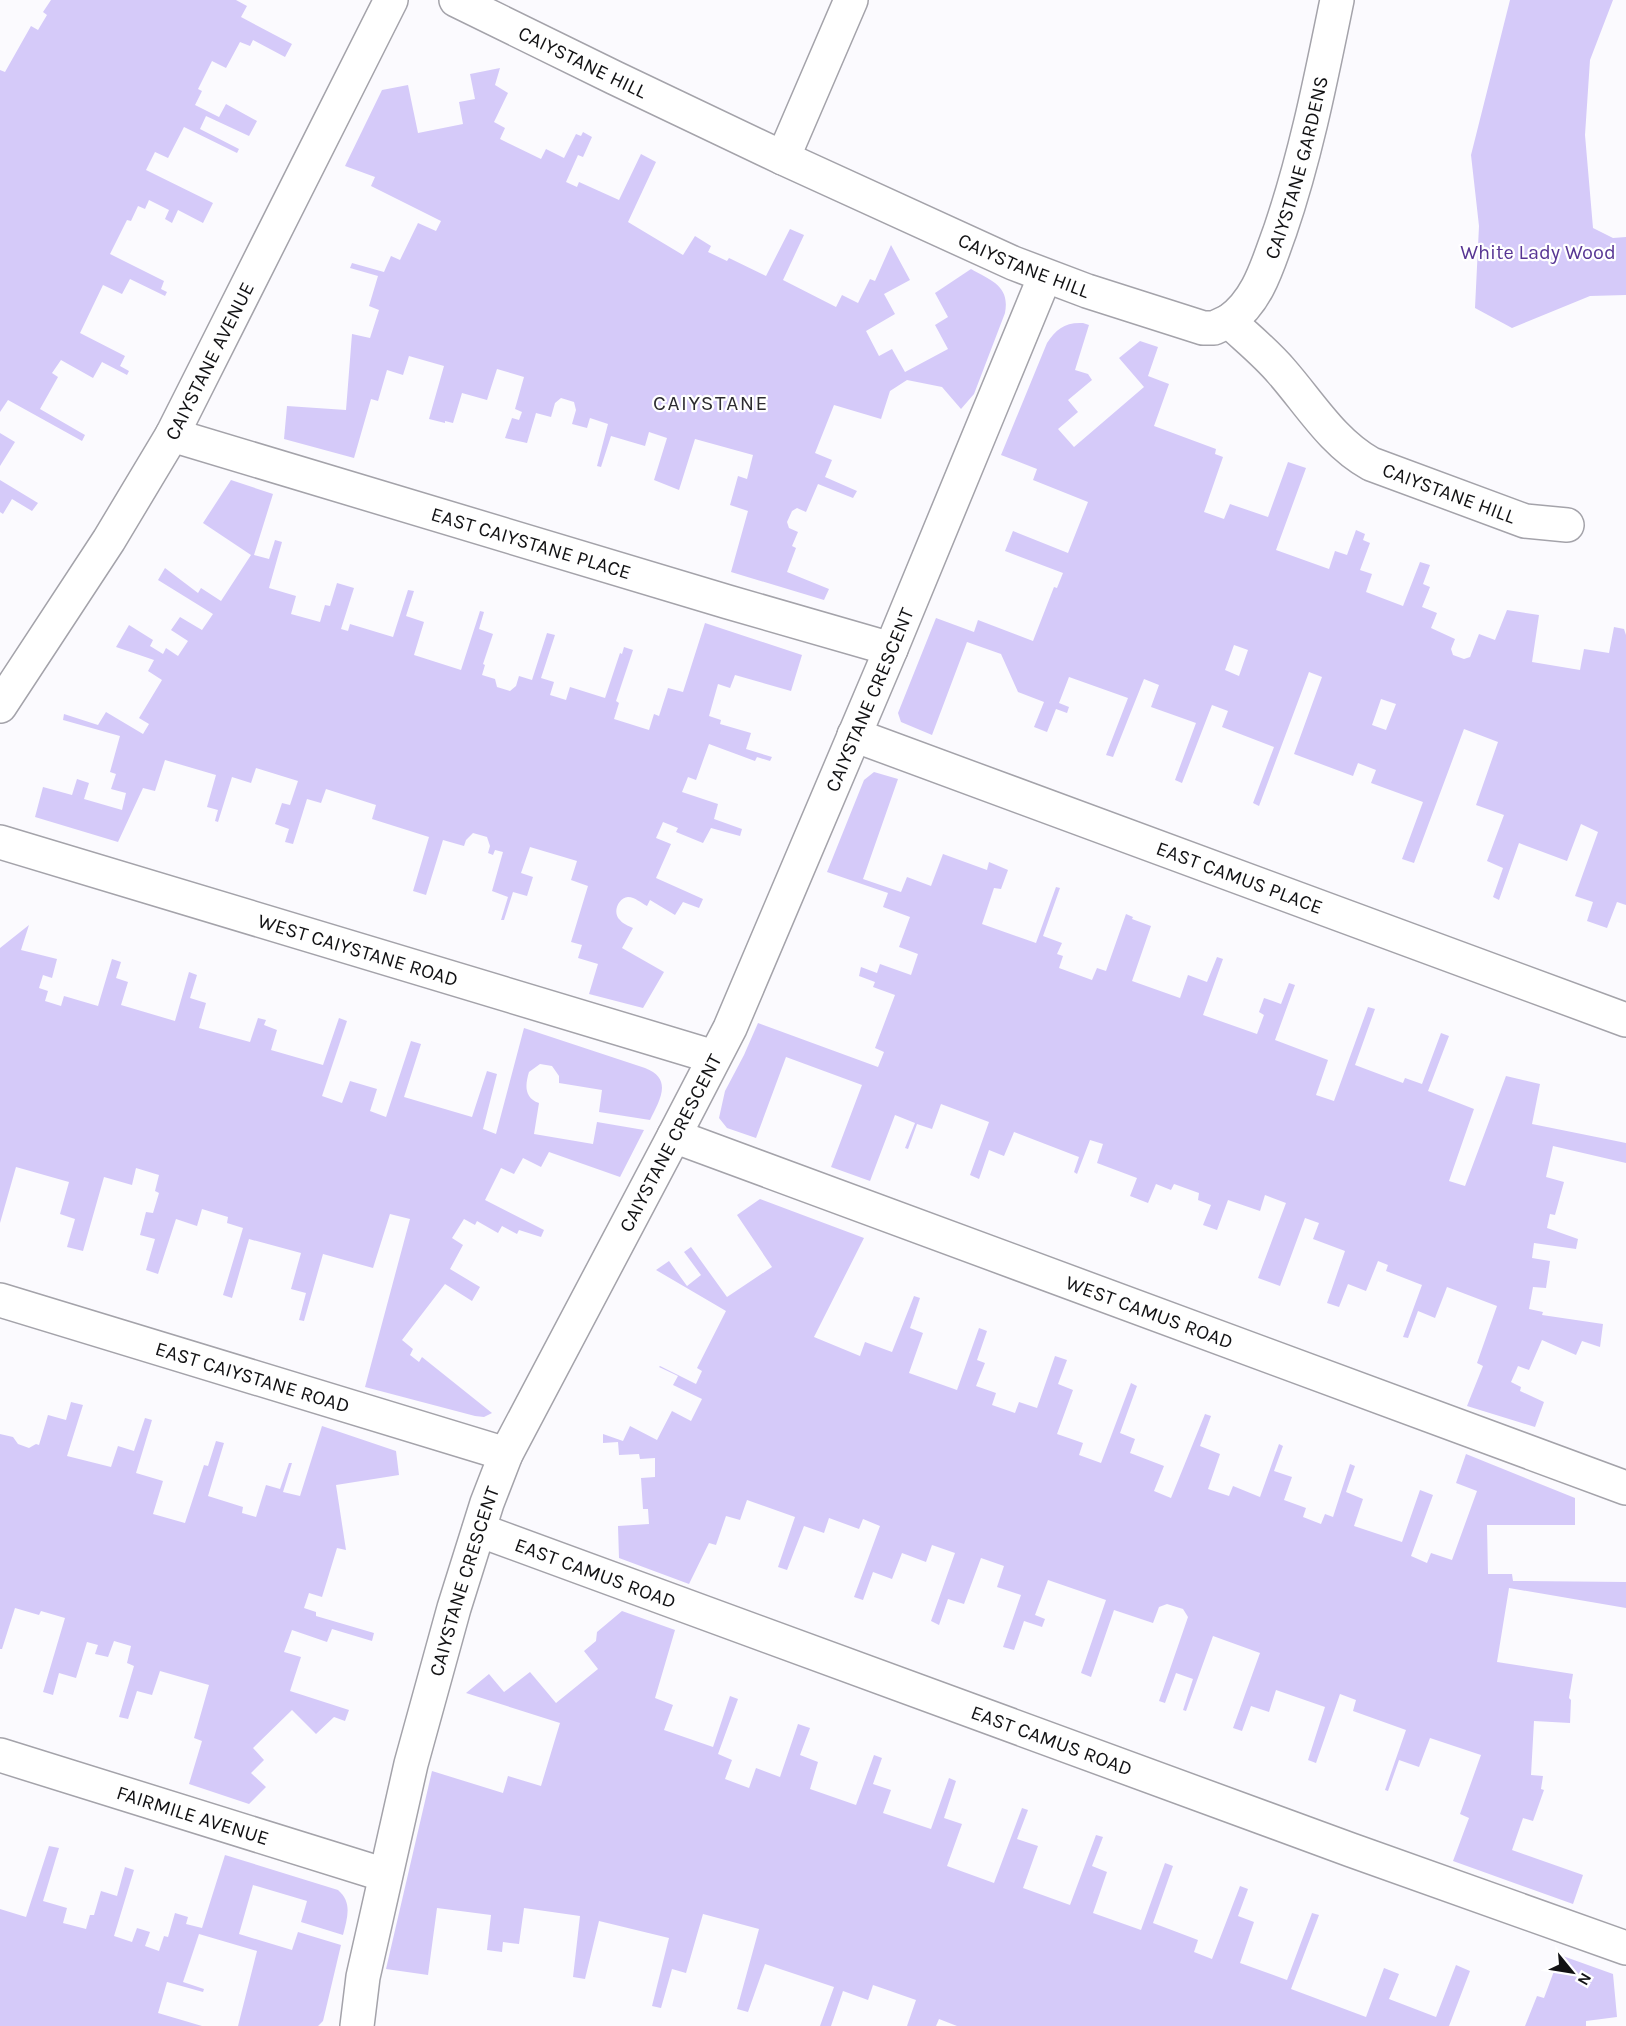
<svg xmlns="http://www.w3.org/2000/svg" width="1626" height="2026" font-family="Karla,sans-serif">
<rect width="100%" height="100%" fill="#fbfafe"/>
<!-- green -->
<path fill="#d5caf9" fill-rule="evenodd" d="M 51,0 L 236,0 L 247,6 L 241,17 L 292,44 L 285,57 L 253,40 L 250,46 L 240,42 L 226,68 L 212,61 L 198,89 L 202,91 L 195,105 L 219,117 L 226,104 L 257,121 L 249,136 L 206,116 L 200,129 L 239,149 L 237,153 L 184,127 L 168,158 L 155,152 L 146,170 L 213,203 L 203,223 L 178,210 L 172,223 L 165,219 L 169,210 L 149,200 L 145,209 L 138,206 L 131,221 L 127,220 L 110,254 L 164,281 L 161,289 L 167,292 L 165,296 L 130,279 L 122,294 L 103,285 L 80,333 L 125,356 L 120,366 L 129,371 L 127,375 L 102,362 L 93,378 L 61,360 L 52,373 L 58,377 L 40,409 L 85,435 L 82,441 L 8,400 L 0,412 L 0,70 L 5,72 L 31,26 L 38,30 L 47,15 L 43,12 Z
M 1510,0 L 1613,0 L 1590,60 L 1585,135 L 1593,228 L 1613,238 L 1626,237 L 1626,295 L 1590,296 L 1512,328 L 1475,308 L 1479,226 L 1471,155 Z
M 500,68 L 495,85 L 508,93 L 494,122 L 505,128 L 500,139 L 541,159 L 546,149 L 564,158 L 576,134 L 581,136 L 583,132 L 592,137 L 583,157 L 578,155 L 566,182 L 577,187 L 579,182 L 619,200 L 641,154 L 656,162 L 628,222 L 683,255 L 695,236 L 711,246 L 708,252 L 727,261 L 729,258 L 766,276 L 790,229 L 804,235 L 783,280 L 836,307 L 842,295 L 858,303 L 870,279 L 875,281 L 891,245 L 910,280 L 884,294 L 895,314 L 866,331 L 879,356 L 892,349 L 905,372 L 948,349 L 935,325 L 948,317 L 935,293 L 971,269 C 992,281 1010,286 1005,313 L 974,394 L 961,409 L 942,387 L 907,380 L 890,391 L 881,419 L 834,405 L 815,453 L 832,460 L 825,477 L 857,491 L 853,498 L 818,484 L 806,512 L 797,508 L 792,511 L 787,522 L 789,528 L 798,532 L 792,546 L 796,548 L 787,572 L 829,589 L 824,600 L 731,572 L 748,511 L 730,505 L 738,476 L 747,479 L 753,455 L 695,439 L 679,490 L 654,480 L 667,438 L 649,432 L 645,446 L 611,436 L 601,467 L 597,466 L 608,424 L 590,418 L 587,428 L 572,424 L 576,410 L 574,402 L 561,398 L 555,403 L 551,417 L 536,413 L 527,443 L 505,438 L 512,418 L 519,420 L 522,412 L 515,409 L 524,377 L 497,369 L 487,400 L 462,393 L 453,423 L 445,421 L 445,423 L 429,419 L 444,366 L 409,356 L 403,375 L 387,370 L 378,401 L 371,399 L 354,458 L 284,439 L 287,406 L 346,410 L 352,334 L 370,338 L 379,310 L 369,306 L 378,276 L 350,268 L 352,263 L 384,272 L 391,256 L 400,260 L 418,223 L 436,231 L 441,221 L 371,186 L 375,177 L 345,166 L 382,90 L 408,85 L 418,133 L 463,124 L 459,102 L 475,99 L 470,74 Z
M 1083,323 L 1089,325 L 1075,370 L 1088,374 L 1092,380 L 1068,400 L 1078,412 L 1058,429 L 1074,447 L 1144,387 L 1119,358 L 1140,341 L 1158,347 L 1148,376 L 1169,384 L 1154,426 L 1216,449 L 1215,454 L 1223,457 L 1204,512 L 1224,519 L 1230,504 L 1268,517 L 1288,462 L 1306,468 L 1276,550 L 1329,569 L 1335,551 L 1347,555 L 1356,530 L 1365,534 L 1363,540 L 1370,543 L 1360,570 L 1372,574 L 1366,592 L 1403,606 L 1420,562 L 1430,565 L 1423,584 L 1430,587 L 1422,607 L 1437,613 L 1431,628 L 1455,639 L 1451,649 L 1453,655 L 1464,659 L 1470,657 L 1479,634 L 1495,640 L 1507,610 L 1539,615 L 1532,662 L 1580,670 L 1584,649 L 1609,653 L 1614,627 L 1624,629 L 1626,635 L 1626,905 L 1617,902 L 1607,928 L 1587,921 L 1593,902 L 1575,896 L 1598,832 L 1581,824 L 1567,861 L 1519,843 L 1499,900 L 1493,897 L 1503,868 L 1487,861 L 1504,815 L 1476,805 L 1498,742 L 1464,729 L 1414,863 L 1402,859 L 1423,802 L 1371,783 L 1376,770 L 1358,763 L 1353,776 L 1294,754 L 1322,677 L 1309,672 L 1259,806 L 1253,803 L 1274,747 L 1222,727 L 1228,711 L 1212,705 L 1182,783 L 1175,780 L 1196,723 L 1151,707 L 1159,685 L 1144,679 L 1113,757 L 1106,755 L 1128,698 L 1069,677 L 1059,703 L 1069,707 L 1067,713 L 1056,709 L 1047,732 L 1034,727 L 1044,702 L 1018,692 L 1001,654 L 967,642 L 932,735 L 901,722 L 898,713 L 936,618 L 974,632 L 978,620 L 1033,641 L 1054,587 L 1057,588 L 1063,573 L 1005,551 L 1013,531 L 1068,553 L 1088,502 L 1033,480 L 1037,469 L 1001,455 L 1047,343 C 1056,329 1065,322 1083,323 ZM 1234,645 L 1248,650 L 1239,676 L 1225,670 ZM 1381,699 L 1396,704 L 1386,730 L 1372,725 Z
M 0,433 L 15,442 L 0,466 Z
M 0,480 L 38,503 L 32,511 L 12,499 L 3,514 L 0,512 Z
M 231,480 L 273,494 L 254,555 L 269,559 L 275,540 L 282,542 L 269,588 L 296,596 L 291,614 L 320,622 L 325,605 L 330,606 L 337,583 L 354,588 L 341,629 L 348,631 L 350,624 L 393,637 L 408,590 L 414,591 L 406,616 L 424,622 L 414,655 L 461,670 L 480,611 L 484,612 L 479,629 L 493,634 L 483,664 L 485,665 L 482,675 L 495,679 L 497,687 L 510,691 L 516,686 L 519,676 L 532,680 L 547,633 L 555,635 L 541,678 L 554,682 L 550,695 L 566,700 L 570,687 L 605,698 L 620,653 L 622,654 L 624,647 L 633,650 L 616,701 L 619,703 L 614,719 L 649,730 L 654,714 L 659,716 L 668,688 L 683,692 L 705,623 L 802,655 L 791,691 L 735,675 L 730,688 L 718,684 L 709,716 L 721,720 L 720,724 L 751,733 L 746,749 L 772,757 L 770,761 L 757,757 L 755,761 L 709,744 L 696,780 L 688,777 L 682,792 L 718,804 L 714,819 L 742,829 L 740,836 L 711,828 L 703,843 L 676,832 L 678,828 L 663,822 L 656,838 L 671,844 L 656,878 L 703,899 L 699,908 L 683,902 L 675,915 L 650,900 L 647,906 C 641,903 635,897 628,897 C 618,898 612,913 620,920 C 623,924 629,926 633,928 L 622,948 L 664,972 L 643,1008 L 589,994 L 598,964 L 578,958 L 582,945 L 571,942 L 588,886 L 571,880 L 577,861 L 530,847 L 521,873 L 533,877 L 527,896 L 513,892 L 504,920 L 501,920 L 508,897 L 492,891 L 503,852 L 495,850 L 493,855 L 488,853 L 490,846 L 487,837 L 473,833 L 466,840 L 464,846 L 443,840 L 426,895 L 413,891 L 429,837 L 372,819 L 376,805 L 326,789 L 321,803 L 307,799 L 293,844 L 285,842 L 289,829 L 275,824 L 282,803 L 290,805 L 298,781 L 256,768 L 251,783 L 232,777 L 218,822 L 215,821 L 218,810 L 207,807 L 216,775 L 165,760 L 155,791 L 143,788 L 118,842 L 35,817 L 43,787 L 72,795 L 77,779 L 89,783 L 84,799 L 122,810 L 126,793 L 111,789 L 116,774 L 110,772 L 120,736 L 63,720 L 64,714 L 98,725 L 106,712 L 143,734 L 149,724 L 139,718 L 162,680 L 148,671 L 154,660 L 116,647 L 129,625 L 153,640 L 150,646 L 163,654 L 166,648 L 178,656 L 188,641 L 171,630 L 180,617 L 202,630 L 213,614 L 158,580 L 165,568 L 198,593 L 201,588 L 221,601 L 251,555 L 203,523 Z
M 874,772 L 898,779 L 863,879 L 901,892 L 907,877 L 931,886 L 943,854 L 987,870 L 989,862 L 1008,870 L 1001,889 L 994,888 L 982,924 L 1036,943 L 1056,887 L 1060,888 L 1043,936 L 1062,943 L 1057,954 L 1063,956 L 1059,968 L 1092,980 L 1097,968 L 1106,971 L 1126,914 L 1133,917 L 1132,919 L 1151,926 L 1132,981 L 1180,998 L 1188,975 L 1207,982 L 1217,957 L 1223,959 L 1203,1015 L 1257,1034 L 1264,1015 L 1259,1012 L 1264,998 L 1281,1004 L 1289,983 L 1295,985 L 1275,1040 L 1328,1060 L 1316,1095 L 1334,1101 L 1368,1007 L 1375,1009 L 1355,1065 L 1403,1083 L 1405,1078 L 1422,1084 L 1441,1033 L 1449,1036 L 1428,1091 L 1474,1109 L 1449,1181 L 1465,1186 L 1506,1076 L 1540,1084 L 1532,1124 L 1626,1143 L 1626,1163 L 1553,1146 L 1546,1177 L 1564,1182 L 1555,1215 L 1550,1214 L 1547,1228 L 1578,1239 L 1576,1249 L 1534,1243 L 1532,1258 L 1550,1261 L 1546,1288 L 1533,1287 L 1529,1309 L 1543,1312 L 1542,1315 L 1603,1324 L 1600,1347 L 1582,1341 L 1576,1355 L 1542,1340 L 1529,1370 L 1518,1366 L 1511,1382 L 1521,1387 L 1520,1391 L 1544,1402 L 1535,1427 L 1467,1406 L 1483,1366 L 1477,1363 L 1497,1306 L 1447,1287 L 1435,1318 L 1418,1311 L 1408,1338 L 1403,1337 L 1422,1285 L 1386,1271 L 1388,1265 L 1378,1261 L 1366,1291 L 1348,1284 L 1339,1307 L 1327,1303 L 1345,1251 L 1313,1239 L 1319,1223 L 1305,1218 L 1280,1286 L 1258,1278 L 1286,1203 L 1265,1195 L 1260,1211 L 1228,1200 L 1217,1230 L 1203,1225 L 1211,1205 L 1198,1200 L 1199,1193 L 1174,1184 L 1171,1190 L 1156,1184 L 1148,1203 L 1130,1196 L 1137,1178 L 1097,1163 L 1103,1144 L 1090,1140 L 1077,1174 L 1074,1172 L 1079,1157 L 1014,1132 L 1004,1156 L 989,1150 L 979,1179 L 970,1175 L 989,1122 L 941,1104 L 932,1129 L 917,1124 L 908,1149 L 905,1148 L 915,1123 L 895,1115 L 870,1181 L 831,1167 L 862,1085 L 786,1057 L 756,1138 L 727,1128 L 719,1118 L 725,1091 L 744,1055 L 758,1023 L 878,1067 L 884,1052 L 875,1048 L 895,995 L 873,987 L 875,982 L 859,976 L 861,967 L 877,973 L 880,964 L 911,975 L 918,954 L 899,947 L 910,917 L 883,907 L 888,893 L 827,872 L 864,780 Z
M 29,925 L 21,950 L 57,959 L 52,978 L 43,975 L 39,988 L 48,991 L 45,1001 L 61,1006 L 64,996 L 98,1006 L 112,959 L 121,962 L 116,978 L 128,982 L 121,1005 L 175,1021 L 189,972 L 197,975 L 190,998 L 206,1003 L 199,1028 L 250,1042 L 258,1018 L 266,1020 L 264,1025 L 277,1030 L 271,1050 L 323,1065 L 339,1018 L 347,1021 L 322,1096 L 342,1103 L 350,1081 L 377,1089 L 370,1111 L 386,1117 L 411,1041 L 421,1044 L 404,1097 L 472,1117 L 487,1071 L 497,1074 L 483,1129 L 496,1134 L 524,1028 L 645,1068 C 674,1079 659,1101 650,1120 L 599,1112 L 602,1090 L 559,1083 L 559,1076 L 552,1066 L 540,1064 L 529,1072 C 525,1085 524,1098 539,1103 L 534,1134 L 593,1144 L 597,1122 L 644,1130 L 620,1177 L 549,1152 L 541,1167 L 523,1158 L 514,1174 L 501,1168 L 485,1200 L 544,1230 L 541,1237 L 519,1230 L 517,1234 L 502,1226 L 498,1233 L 477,1221 L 475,1225 L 464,1219 L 452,1238 L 463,1245 L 450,1269 L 480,1287 L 472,1301 L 445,1284 L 402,1340 L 413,1349 L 410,1355 L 419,1362 L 422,1357 L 492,1413 L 484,1417 L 475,1416 L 365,1387 L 410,1219 L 390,1214 L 373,1268 L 323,1254 L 304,1321 L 299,1320 L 306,1293 L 291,1289 L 301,1253 L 249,1239 L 232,1298 L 223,1295 L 243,1228 L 227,1223 L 228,1217 L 202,1209 L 197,1226 L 176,1219 L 158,1274 L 146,1270 L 155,1239 L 140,1235 L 146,1212 L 153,1213 L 159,1193 L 155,1191 L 159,1175 L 136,1168 L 132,1185 L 104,1177 L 83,1251 L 67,1247 L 75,1219 L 60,1214 L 69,1182 L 16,1167 L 0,1223 L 0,948 Z
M 760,1199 L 864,1238 L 814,1337 L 860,1356 L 865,1342 L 892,1352 L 914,1296 L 920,1298 L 910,1328 L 923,1333 L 909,1373 L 957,1390 L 979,1328 L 987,1331 L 977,1360 L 985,1363 L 976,1386 L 996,1393 L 992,1405 L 1015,1413 L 1019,1402 L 1037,1408 L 1055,1356 L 1067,1360 L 1058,1384 L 1073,1390 L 1057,1434 L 1083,1443 L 1079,1455 L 1101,1463 L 1131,1383 L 1137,1386 L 1120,1433 L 1135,1439 L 1130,1453 L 1164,1466 L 1154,1491 L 1171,1498 L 1205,1414 L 1211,1416 L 1200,1446 L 1220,1454 L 1208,1489 L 1229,1496 L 1233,1486 L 1260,1497 L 1279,1444 L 1283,1446 L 1274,1471 L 1292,1477 L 1284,1500 L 1306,1508 L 1303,1517 L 1321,1524 L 1325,1514 L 1333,1517 L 1350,1464 L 1355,1466 L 1346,1492 L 1363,1499 L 1354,1526 L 1402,1542 L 1420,1490 L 1433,1495 L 1411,1556 L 1427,1563 L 1431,1553 L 1452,1560 L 1477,1491 L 1456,1483 L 1466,1454 L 1575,1498 L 1575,1525 L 1487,1525 L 1488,1574 L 1512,1574 L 1513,1581 L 1626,1582 L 1626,1608 L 1509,1588 L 1497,1662 L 1573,1674 L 1569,1698 L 1571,1700 L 1570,1723 L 1534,1721 L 1531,1775 L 1543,1776 L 1541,1789 L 1544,1790 L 1533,1821 L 1523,1818 L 1512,1850 L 1583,1875 L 1573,1904 L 1453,1861 L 1469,1818 L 1460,1814 L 1481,1755 L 1430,1738 L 1419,1767 L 1399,1760 L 1388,1791 L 1385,1790 L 1406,1730 L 1353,1711 L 1356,1700 L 1340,1694 L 1316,1763 L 1308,1760 L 1325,1707 L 1276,1690 L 1269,1712 L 1251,1706 L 1242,1731 L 1233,1728 L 1260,1653 L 1213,1636 L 1186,1711 L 1183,1710 L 1193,1679 L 1176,1673 L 1165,1703 L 1159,1701 L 1188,1617 L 1183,1609 L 1167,1604 L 1159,1607 L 1153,1623 L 1114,1610 L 1091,1677 L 1081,1673 L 1106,1600 L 1048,1580 L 1035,1615 L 1045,1619 L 1042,1627 L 1024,1621 L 1014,1650 L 1003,1647 L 1021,1595 L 997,1587 L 1004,1566 L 981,1558 L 964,1604 L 948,1599 L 939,1625 L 931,1621 L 955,1553 L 932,1545 L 926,1562 L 902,1553 L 892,1579 L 873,1572 L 863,1600 L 854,1597 L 880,1526 L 863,1519 L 859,1529 L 829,1518 L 824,1533 L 804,1526 L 787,1570 L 778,1567 L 795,1517 L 747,1500 L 740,1520 L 726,1516 L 716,1545 L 709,1543 L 689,1584 L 619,1558 L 618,1526 L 649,1524 L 648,1509 L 643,1509 L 641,1478 L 655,1477 L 655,1458 L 640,1459 L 639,1454 L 619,1455 L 618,1442 L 603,1443 L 603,1434 L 623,1441 L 630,1426 L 657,1440 L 672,1411 L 691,1421 L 702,1399 L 673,1385 L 678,1376 L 659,1367 L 660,1366 L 696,1384 L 702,1371 L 697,1368 L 726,1311 L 656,1270 L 669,1261 L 687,1286 L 701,1275 L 684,1252 L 691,1247 L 727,1297 L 772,1267 L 737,1215 Z
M 71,1402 L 83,1405 L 67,1456 L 111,1467 L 118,1446 L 134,1451 L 145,1418 L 152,1420 L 136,1473 L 163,1481 L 153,1514 L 185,1523 L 204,1465 L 208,1466 L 216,1441 L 224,1443 L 208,1496 L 243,1507 L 242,1513 L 256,1517 L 266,1485 L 280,1489 L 289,1463 L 292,1463 L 283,1492 L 300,1496 L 322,1426 L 396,1451 L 399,1475 L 336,1485 L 346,1550 L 337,1548 L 322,1597 L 309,1593 L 304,1608 L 316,1612 L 316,1616 L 374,1633 L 372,1641 L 332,1629 L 327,1642 L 292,1630 L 284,1652 L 301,1657 L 290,1691 L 349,1710 L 345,1721 L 334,1717 L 316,1734 L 292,1710 L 253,1748 L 264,1760 L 251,1773 L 266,1787 L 249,1804 L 189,1784 L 202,1741 L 194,1738 L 209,1685 L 160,1671 L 152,1695 L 137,1691 L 128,1719 L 119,1717 L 134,1666 L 127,1663 L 131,1646 L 114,1641 L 108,1657 L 95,1654 L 98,1645 L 87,1642 L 76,1678 L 59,1673 L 53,1695 L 43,1692 L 65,1618 L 41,1611 L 39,1615 L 15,1608 L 2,1649 L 0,1649 L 0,1434 L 13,1437 L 18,1444 L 29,1448 L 36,1444 L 39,1445 L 48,1415 L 66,1420 Z
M 622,1611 L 675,1630 L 655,1698 L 673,1705 L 664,1730 L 713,1747 L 730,1696 L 738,1699 L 718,1754 L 732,1760 L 725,1779 L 749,1788 L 756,1768 L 780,1777 L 798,1724 L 810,1728 L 800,1755 L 818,1762 L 810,1789 L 856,1805 L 874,1755 L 882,1758 L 873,1784 L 891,1790 L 883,1813 L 931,1829 L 949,1778 L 956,1781 L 944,1818 L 962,1824 L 947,1866 L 994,1883 L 1022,1808 L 1028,1810 L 1017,1839 L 1038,1846 L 1023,1888 L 1070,1905 L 1096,1835 L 1103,1837 L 1092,1866 L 1107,1872 L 1093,1913 L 1141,1930 L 1165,1863 L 1173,1866 L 1153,1923 L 1198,1940 L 1194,1952 L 1212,1959 L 1240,1886 L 1248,1889 L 1238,1916 L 1254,1922 L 1240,1963 L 1287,1980 L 1312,1913 L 1319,1915 L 1291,1989 L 1366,2017 L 1384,1968 L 1399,1974 L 1389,1999 L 1436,2017 L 1456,1965 L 1470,1971 L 1449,2026 L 957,2026 L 939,2019 L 936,2026 L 907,2026 L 916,2000 L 873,1985 L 868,2000 L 843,1991 L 831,2026 L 820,2026 L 834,1987 L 765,1964 L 748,2012 L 737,2009 L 759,1929 L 703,1914 L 686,1973 L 672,1969 L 661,2008 L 652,2006 L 669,1938 L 599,1921 L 585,1979 L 573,1977 L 580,1916 L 524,1908 L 519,1944 L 503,1942 L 502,1952 L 487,1950 L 491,1915 L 437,1908 L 428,1975 L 386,1969 L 432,1771 L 503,1793 L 508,1776 L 541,1786 L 560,1723 L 466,1693 L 489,1674 L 504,1692 L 530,1672 L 556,1703 L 598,1669 L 584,1651 L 596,1641 L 597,1632 Z
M 49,1846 L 59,1848 L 43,1901 L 67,1908 L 63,1923 L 86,1929 L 90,1915 L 94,1915 L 101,1891 L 117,1896 L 125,1867 L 134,1870 L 114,1936 L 132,1942 L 137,1928 L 150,1932 L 145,1946 L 159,1951 L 164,1936 L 168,1937 L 175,1913 L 188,1917 L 186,1924 L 202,1928 L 225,1855 L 338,1890 C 353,1903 347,1918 343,1935 L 301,1922 L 307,1901 L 253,1885 L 239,1934 L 292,1950 L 298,1932 L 341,1945 L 323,2021 L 318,2026 L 238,2026 L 257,1951 L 199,1934 L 183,1982 L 204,1989 L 203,1992 L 167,1982 L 158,2013 L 202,2026 L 0,2026 L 0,1909 L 26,1917 Z
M 1560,1955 L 1613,1974 L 1617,2017 L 1586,2021 L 1586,2026 L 1525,2026 L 1537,1996 L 1544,1998 Z"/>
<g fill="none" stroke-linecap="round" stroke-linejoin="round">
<!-- minor casing -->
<g stroke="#a4a3aa" stroke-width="36">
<g id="minor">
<path id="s1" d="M 456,0 L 615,78 L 783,158 L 1013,263 L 1087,291 L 1203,328 L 1214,328 L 1229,321 C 1247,338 1266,353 1282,372 C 1310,404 1333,443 1371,464 L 1525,521 L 1567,525"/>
<path d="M 783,158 L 851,0"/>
<path id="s2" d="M 1229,321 C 1259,300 1268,263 1280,231 C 1306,155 1321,78 1337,0"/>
<path id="s3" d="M 172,435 L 728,602 L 891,649"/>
<path id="s4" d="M 0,706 L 109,540 L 172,435 L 391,0"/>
<path id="s5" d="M 854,735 L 1626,1020"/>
<path id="s6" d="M 0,842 L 714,1057"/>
<path id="s7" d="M 674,1136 L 1626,1488"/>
<path id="s8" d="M 0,1300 L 506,1454"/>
<path id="s9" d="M 479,1530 L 1351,1850 L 1626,1948"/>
<path id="s10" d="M 0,1755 L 385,1875"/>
<path id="s11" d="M 357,2026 L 363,1977 L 411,1764 L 454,1608 L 487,1503 L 506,1454 L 674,1136 L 730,1028 L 891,649 L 1045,276"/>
</g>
</g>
<!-- minor -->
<use href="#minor" stroke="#fff" stroke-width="33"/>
</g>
<g text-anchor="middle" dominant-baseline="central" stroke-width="4.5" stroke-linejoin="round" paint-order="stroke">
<!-- street labels -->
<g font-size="20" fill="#121214" stroke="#fff">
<text stroke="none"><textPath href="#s1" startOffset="141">CAIYSTANE HILL</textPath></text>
<text stroke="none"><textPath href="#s2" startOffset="171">CAIYSTANE GARDENS</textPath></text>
<text stroke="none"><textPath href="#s1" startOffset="627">CAIYSTANE HILL</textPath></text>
<text stroke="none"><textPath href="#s4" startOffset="404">CAIYSTANE AVENUE</textPath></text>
<text stroke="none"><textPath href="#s1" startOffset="1130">CAIYSTANE HILL</textPath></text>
<text stroke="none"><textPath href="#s3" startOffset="375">EAST CAIYSTANE PLACE</textPath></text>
<text stroke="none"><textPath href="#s11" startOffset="1430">CAIYSTANE CRESCENT</textPath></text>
<text stroke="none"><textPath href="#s5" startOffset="411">EAST CAMUS PLACE</textPath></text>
<text stroke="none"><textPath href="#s6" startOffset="374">WEST CAIYSTANE ROAD</textPath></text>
<text stroke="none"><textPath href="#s11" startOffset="944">CAIYSTANE CRESCENT</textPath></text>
<text stroke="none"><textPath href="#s7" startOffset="507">WEST CAMUS ROAD</textPath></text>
<text stroke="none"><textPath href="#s8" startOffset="264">EAST CAIYSTANE ROAD</textPath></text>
<text stroke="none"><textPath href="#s9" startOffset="124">EAST CAMUS ROAD</textPath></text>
<text stroke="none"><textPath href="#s11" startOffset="458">CAIYSTANE CRESCENT</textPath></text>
<text stroke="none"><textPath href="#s9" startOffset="610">EAST CAMUS ROAD</textPath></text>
<text stroke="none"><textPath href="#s10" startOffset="202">FAIRMILE AVENUE</textPath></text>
</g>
<!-- park labels -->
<g font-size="20" fill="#583694" stroke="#fff">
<text x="1538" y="252">White Lady Wood</text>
</g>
<!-- neighbourhood labels -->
<g font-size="21" letter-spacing="1.5" fill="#2d2c31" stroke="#fff">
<text x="711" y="403">CAIYSTANE</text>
</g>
</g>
<!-- north arrow -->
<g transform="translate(1572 1972) rotate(120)" stroke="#ffffff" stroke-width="4.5" paint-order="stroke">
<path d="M0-4.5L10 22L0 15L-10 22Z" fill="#121214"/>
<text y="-9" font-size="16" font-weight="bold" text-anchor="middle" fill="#121214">N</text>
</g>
</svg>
